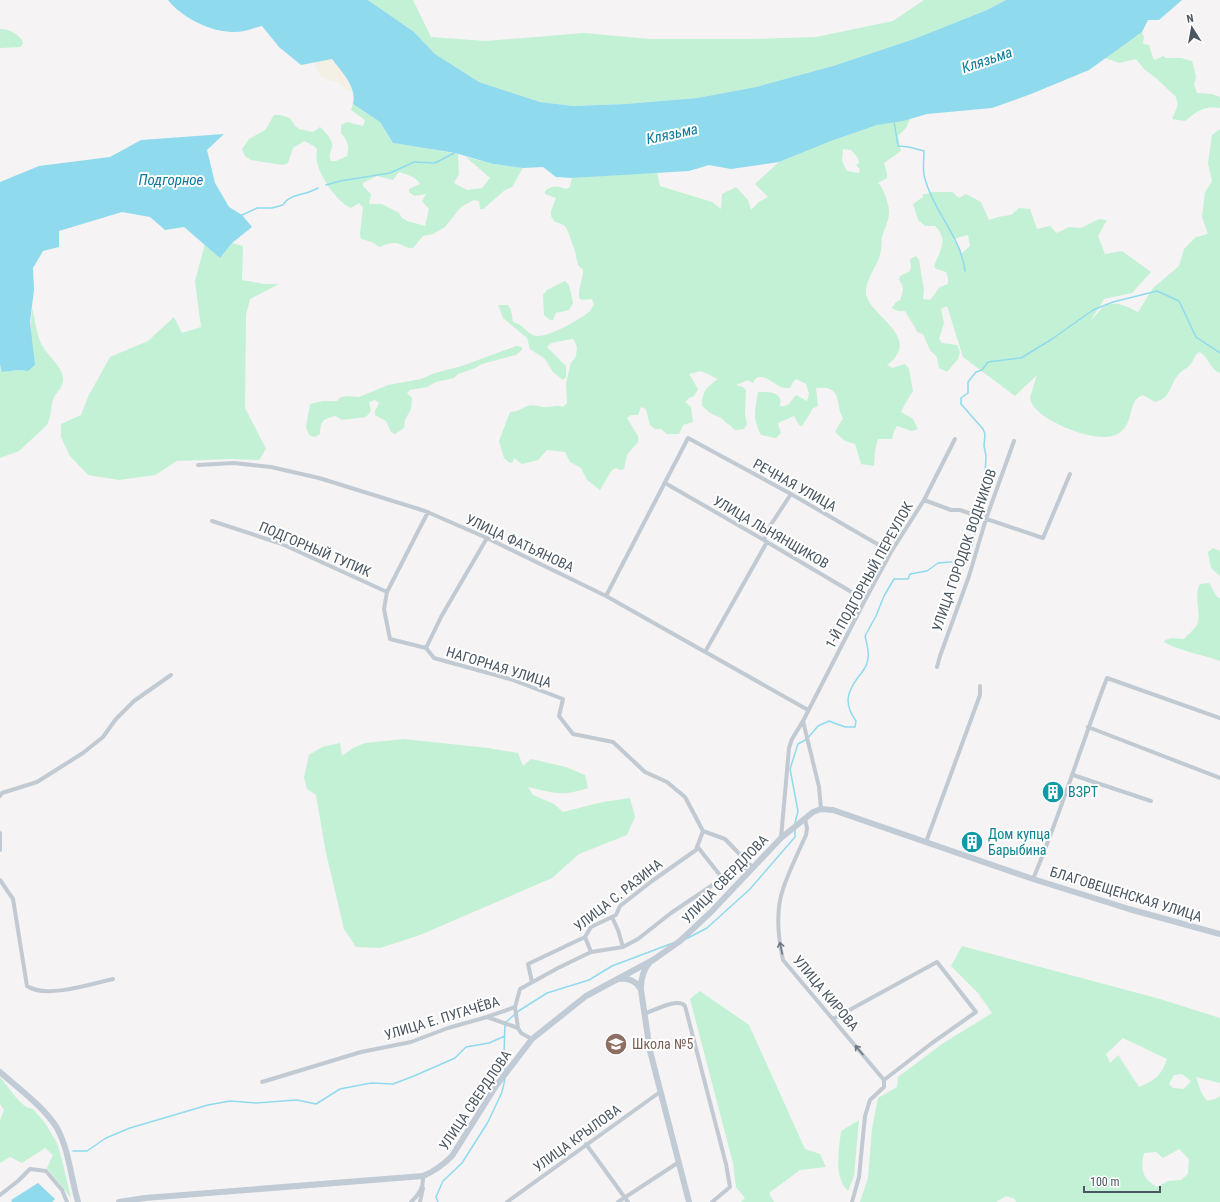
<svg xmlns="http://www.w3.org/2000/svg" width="1220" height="1202" font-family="'Roboto Condensed',sans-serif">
<rect width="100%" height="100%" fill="#f5f3f3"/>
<!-- green -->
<path fill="#c3f1d5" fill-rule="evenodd" d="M 368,0 L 413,0 L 431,37 L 485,41 L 584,33 L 649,39 L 753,39 L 816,37 L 893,21 L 924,0 L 1006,0 L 987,10 L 914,39 L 833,66 L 756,87 L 697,98 L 625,104 L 573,106 L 540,102 L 479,82 L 435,54 L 414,32 Z
M 0,29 C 10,29 16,33 22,40 L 23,44 L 20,47 L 0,48 Z
M 1142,32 L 1144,37 L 1143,44 L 1149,45 L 1153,58 L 1155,60 L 1163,56 L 1166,58 L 1181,58 L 1192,61 L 1196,77 L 1194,85 L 1197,93 L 1212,94 L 1220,97 L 1220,108 C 1205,105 1196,112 1185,121 L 1172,119 L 1178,105 L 1176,97 L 1157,79 L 1144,69 L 1136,59 L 1119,63 L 1105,58 Z
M 353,104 L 380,122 L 393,143 L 458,154 L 459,174 L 454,183 L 467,190 L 482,188 L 490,178 L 466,157 L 493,164 L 523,168 L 512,187 L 505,190 L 483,209 L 480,209 L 479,201 L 474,200 L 461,207 L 445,227 L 433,234 L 423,236 L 413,248 C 407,249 402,244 396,243 C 390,243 384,245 379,247 L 372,242 L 361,239 L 360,234 L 363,207 L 359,203 L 351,208 C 337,202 320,177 317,162 C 316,158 317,153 317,149 L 314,146 L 304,141 L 293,148 L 288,163 L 283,165 L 251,160 L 245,156 L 242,149 L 249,139 L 265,130 L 274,115 L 280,115 L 290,118 L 295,126 L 299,129 L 313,132 L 320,127 C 324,131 330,137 332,143 C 334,150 327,152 331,161 L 336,161 L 347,156 C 350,146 347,140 341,133 L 341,125 L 347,122 L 363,126 L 365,120 L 351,110 ZM 399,172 C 408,175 415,176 420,184 L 409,189 L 409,192 L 414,196 L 426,194 L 422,201 L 429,209 L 425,226 L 407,221 L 402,218 L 399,213 L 382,204 L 369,204 L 371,194 L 363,186 L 363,183 L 377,176 L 393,180 Z
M 910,119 L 906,128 L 898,136 L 901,151 L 884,163 L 887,173 L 887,178 L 878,183 C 883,186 890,207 889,213 C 889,221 884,229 882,237 C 881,243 882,249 880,255 C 876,267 868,277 866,289 C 862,311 914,331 896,356 C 894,360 890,362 887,365 L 892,368 L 905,364 L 909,369 L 913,391 L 905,404 L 901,412 L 913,419 L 918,429 L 912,431 L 897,426 L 894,431 L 892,439 L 878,439 L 875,450 L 874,466 L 861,464 L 855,444 L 845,441 L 835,432 L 843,418 C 837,409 840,393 830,389 C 826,387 820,388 816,388 L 818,406 L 812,409 L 811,412 L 802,426 L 799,425 L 794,416 L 780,422 L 778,424 L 781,433 L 776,438 L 761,435 C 752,416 755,412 758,392 C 764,392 778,391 780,399 C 781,401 780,404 780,406 C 788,408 791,401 796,395 L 807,401 L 809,394 L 806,384 L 796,379 L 793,382 L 790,388 C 776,390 769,373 756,378 L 753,383 L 748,380 L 736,385 L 743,387 L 746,390 L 745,413 L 747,425 L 744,429 L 735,430 L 721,418 L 710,413 L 702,406 C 701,392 708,386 718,379 L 701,371 L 689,374 L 698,389 L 694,396 L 689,398 L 685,402 L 691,407 L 693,422 L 683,425 L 679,434 L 667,434 L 661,429 L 655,429 L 650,425 L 646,409 L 641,407 L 638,415 L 631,415 L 627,418 L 638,436 L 638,442 L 627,455 L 624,469 L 620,470 L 616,468 L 612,470 L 600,490 L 587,480 L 581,468 L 570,462 L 565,452 L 547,450 L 538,460 L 522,464 L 514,458 L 513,462 L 510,463 L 504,458 L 499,441 L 510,412 C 519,412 521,408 528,406 C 534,404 539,407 544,407 C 552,408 555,404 563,407 L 567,403 L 566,383 L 571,363 L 576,356 L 577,347 L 574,340 L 572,339 L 551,343 L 547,347 L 566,366 L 566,377 L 563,380 L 553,372 L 545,359 L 530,349 L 527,338 L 503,318 L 498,305 L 508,305 L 511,310 L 513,322 C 525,325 524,331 533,335 C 543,341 581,319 589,312 C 591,310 592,307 594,304 L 592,299 L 582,300 L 579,298 L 579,291 L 583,274 L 583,270 L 578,265 L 575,251 L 567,229 L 564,225 L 555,222 L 551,216 L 551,211 L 556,198 L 545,194 L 545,191 C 553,185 557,186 566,189 L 570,187 L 572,178 L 657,172 L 660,186 L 712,202 L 721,209 L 722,194 L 736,187 L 748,200 L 751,210 L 759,202 L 768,197 L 755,184 L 779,162 L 831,141 L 877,125 ZM 843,149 L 851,150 L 858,158 L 859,163 L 856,165 L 860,169 L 859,173 L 847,171 L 842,161 Z
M 1220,129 L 1220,373 C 1210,370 1209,356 1199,352 C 1194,356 1194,360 1190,365 C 1188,368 1184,369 1181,372 C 1169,382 1173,398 1155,402 L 1143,395 C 1125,401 1137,426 1115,435 C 1096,443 1049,424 1036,409 C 1033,406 1031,402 1030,398 L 1037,375 L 1015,396 L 963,357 L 947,306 L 941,309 L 944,323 L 939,339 L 942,343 L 957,345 L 960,352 L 958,359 L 947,372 L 939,368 L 937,357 L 930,350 L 923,334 L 917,332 C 915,326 908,317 905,311 L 898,311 L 892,308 L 896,302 L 900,300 C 903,292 905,287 899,280 L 900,276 L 910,271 L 911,267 L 910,259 L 916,256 L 919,260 L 924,290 L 923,299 L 930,300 L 940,287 L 948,284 L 948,278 L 946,272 L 936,269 L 934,266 C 940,251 949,239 935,226 L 925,226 L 918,220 L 913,204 L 923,197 L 923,194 L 927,194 L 930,192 L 952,192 L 959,198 L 966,194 L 981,202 L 989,220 L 998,217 L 1011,215 L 1019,208 L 1030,209 L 1037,229 L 1050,226 L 1057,233 L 1069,227 L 1081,228 L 1099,219 L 1107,220 L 1098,236 L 1105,254 L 1122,251 L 1151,272 L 1132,293 L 1104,299 L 1091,320 C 1096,316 1100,309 1105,306 C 1116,300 1128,307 1138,312 L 1153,288 L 1179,266 L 1184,249 L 1196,237 L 1208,234 L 1202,217 L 1205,192 L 1212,181 L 1208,163 L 1212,135 ZM 968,235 L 970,246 L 961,254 L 961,250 L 953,239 Z
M 232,243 L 243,246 L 242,280 L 264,284 L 279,284 L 250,299 L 246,315 L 245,408 L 266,449 L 259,460 L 231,459 L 177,461 L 155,475 L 119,480 L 88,475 L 70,456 L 61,437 L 61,424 L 81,415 L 88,397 L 110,357 L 148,341 L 174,317 L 182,333 L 201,327 L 195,281 L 205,244 L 220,258 Z
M 565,281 L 569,285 L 573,303 L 569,310 L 556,313 L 553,320 L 550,320 L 544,315 L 543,295 L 547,290 Z
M 32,308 C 35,319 36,331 40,341 C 45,355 65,367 63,381 C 62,388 57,392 54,397 C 50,406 52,416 47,425 L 19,451 L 0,458 L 0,365 L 2,372 L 19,370 L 28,371 Z
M 516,346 L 522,347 L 522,350 L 516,355 L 482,364 L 475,368 L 458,374 L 454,378 L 436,382 L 427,387 L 410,390 L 407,393 L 412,398 L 411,409 L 405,420 L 404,428 L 395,434 L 391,432 L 386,421 L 375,415 L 375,411 L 379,403 L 375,400 L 369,402 L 371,411 L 366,417 L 342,420 L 336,416 C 322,419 321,421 320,434 L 315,437 L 309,435 L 306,427 L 310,404 L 323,401 L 337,401 L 341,397 L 348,396 L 359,397 L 388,385 L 421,379 L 435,373 L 462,366 Z
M 1213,548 L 1220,551 L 1220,576 L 1211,568 L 1208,552 Z
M 1209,583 L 1217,597 L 1220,598 L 1220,661 C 1201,654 1182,652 1164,642 L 1165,640 L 1172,638 L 1184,639 C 1187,635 1194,630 1197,625 C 1202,613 1193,595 1200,584 Z
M 404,739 L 488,748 L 518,753 L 523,766 L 531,759 L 566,767 L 585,775 L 588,788 C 561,797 555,793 528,787 L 533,795 L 554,804 L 563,812 L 603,802 L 630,798 L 635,817 L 627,835 L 579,854 L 552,878 L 420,935 L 380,948 L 356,947 L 344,929 L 326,853 L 316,795 L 307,789 L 304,777 L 309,755 L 322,747 L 340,743 L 342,756 L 353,748 L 365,743 Z
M 962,946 L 1160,999 L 1220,1018 L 1220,1083 L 1196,1077 L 1201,1092 L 1207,1101 L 1215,1099 L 1220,1096 L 1220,1202 L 1016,1202 L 1015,1199 L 1006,1196 L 996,1202 L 860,1202 L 868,1178 L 872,1129 L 878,1098 L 897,1087 L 898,1077 L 942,1044 L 992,1013 L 978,993 L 951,966 ZM 1123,1038 L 1167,1059 C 1161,1076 1156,1080 1139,1087 L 1118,1055 L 1110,1063 L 1106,1054 ZM 1182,1074 L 1191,1081 L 1184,1089 L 1173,1088 L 1169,1084 L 1174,1075 ZM 1179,1149 L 1189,1159 L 1188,1174 L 1181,1180 L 1168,1181 L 1157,1187 C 1142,1178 1140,1169 1144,1153 L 1156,1152 L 1163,1158 Z
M 700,991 L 749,1025 L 805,1149 L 820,1154 L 826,1167 L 800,1170 L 769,1193 L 774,1202 L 741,1202 L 745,1198 L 736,1187 L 733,1163 L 690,999 Z
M 0,1077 L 18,1100 L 26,1107 L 33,1109 L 45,1123 L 57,1143 L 62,1160 L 71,1198 L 47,1168 L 53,1155 L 45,1148 L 22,1163 L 10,1157 L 0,1163 L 0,1120 L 4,1110 L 0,1104 Z
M 859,1120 L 854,1176 L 848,1191 C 833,1176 839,1150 841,1131 Z"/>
<!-- sand -->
<path fill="#f5f0e5" d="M 332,59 L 345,75 L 353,92 L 345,89 L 338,82 C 322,80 320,76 313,62 Z"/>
<!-- water -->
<path fill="#90daee" d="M 168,0 L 368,0 L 414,32 L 435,54 L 479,82 L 540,102 L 573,106 L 625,104 L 697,98 L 756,87 L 833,66 L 914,39 L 987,10 L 1006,0 L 1182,0 L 1159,20 L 1148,20 L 1142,32 L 1089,70 L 1031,94 L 992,108 L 927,114 L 903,121 L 877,125 L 831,141 L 779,162 L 731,169 L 709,165 L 689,171 L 572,178 L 556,177 L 543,167 L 523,168 L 493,164 L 455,153 L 393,143 L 380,122 L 353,104 C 357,87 342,72 332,59 L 301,65 L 279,47 L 262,26 C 256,27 250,30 244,31 C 218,36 184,20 168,0 Z
M 224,134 L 207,150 L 215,183 L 229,207 L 242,215 L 252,227 L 232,243 L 220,258 L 184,227 L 165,230 L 150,217 L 122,212 L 59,231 L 59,247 L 43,251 L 33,268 L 34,290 L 30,322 L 35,365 L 28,371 L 19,370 L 2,372 L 0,365 L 0,182 L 39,166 L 110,157 L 141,140 Z
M 38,1183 L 55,1199 L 52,1202 L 12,1202 L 11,1200 Z"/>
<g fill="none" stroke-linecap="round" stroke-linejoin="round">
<!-- stream -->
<path stroke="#90daee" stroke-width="1.5" d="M 894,121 L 898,146 L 909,147 L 924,151 C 924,160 922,171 925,179 C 934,212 961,237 965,271
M 326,185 L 340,181 L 390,173 L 414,162 L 435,163 L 456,152
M 242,215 L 257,208 L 272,208 L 283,205 C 287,197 298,195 306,193 C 310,192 314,190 318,188
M 795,823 L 798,811 L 790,769 L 798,744 L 807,739 L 818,726 L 829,721 L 845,727 L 855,727 L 856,721 C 844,704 846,693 859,676 C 862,672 866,668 867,663 C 870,654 867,645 865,636 L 876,616 L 884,596 L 894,579 L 908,579 L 910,574 L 927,571 L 938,563 L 961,561 L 968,558 L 974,539 L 976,524 L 985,477 L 986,456 L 984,446 L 985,434 L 983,429 L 961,404 L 961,398 L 968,393 L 968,382 L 976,372 L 982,370 L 988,362 L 1021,358 L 1052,339 L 1093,310 L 1113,302 L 1157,291 L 1179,301 L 1196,337 L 1220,353
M 686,939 L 707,928 L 750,889 L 795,837 L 795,829
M 517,1012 L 547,993 L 589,980 L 612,966 L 673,943
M 505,1071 L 504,1054 L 505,1023 L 514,1015
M 73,1151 L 87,1151 L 106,1138 L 130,1128 L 208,1105 L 230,1101 L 256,1103 L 297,1100 L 316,1104 L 340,1089 L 371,1083 L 393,1084 L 414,1076 L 455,1058 L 466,1047 L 489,1043 L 505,1036
M 438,1202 L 436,1197 L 443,1181 L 462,1163 L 488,1122 L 502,1092 L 505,1079"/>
<!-- street -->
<path stroke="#c1cad2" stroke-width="4" d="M 198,465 L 234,463 L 271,467 L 319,478 L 425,511 L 487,538 L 606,596 L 808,710
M 665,483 L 764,540 L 767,542 L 865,600
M 924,500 L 951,510 L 960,510 L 1043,538 L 1070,474
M 428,512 L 387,592 L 384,609 L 390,639 L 426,648 L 434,658 L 510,679 L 563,699 L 559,716 L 573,734 L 613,742 L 645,772 L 667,782 L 685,797 L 703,831
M 212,521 L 282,544 L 387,592
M 764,540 L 770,526 L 791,494
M 606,596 L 688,438 L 791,494 L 891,552
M 426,648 L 441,617 L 487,538
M 705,652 L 767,542
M 937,667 L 940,656 L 969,576 L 986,519 L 1014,441
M 803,721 L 819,787 L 821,809
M 1088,727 L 1220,778
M 1073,775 L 1151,801
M 0,796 L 2,793 L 37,782 L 83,753 L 103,737 L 116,719 L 134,701 L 171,675
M 805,819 L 807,828 L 806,835 C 798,853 789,871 783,889 C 775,912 778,937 783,960 L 884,1080
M 703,831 L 725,839 L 753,868
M 0,833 L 0,850
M 781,838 L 789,748 L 792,739 L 803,721 L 865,600 L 891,552 L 924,500 L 955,439
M 926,842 L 980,695 L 980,686
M 697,846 L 723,879
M 1033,879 C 1061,813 1081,745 1107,678 L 1220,718
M 0,880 L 13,899 L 27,986 C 46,999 91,984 113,979
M 612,917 L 618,930 L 623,947
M 585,937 L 591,952
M 532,982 L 528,964 L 585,937 L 591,927 L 616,915 L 620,906 L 652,881 L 696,850 L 703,831
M 644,1014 C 653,1011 678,997 685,1006 L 726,1164 L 730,1187 L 712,1202
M 487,1017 L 518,1028 L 515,1007
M 833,1019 L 937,962 L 976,1012 L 932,1043 L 884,1080 L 884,1087 L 870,1100 L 865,1116 L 859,1177 L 852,1202
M 518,1028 L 521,1033 L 532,1039
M 262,1082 L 361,1052 L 411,1042 L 448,1028 L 487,1017 L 515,1007 L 520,989 L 558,968 L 591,952 L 623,947 L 638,939 L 671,913 L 738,868 L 752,868
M 586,1144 L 628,1202
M 0,1195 L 18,1181 L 30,1169 L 46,1171 L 62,1190 L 67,1202
M 411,1202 C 419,1195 424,1186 423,1176
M 420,1202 L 423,1188
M 507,1202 L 660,1092
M 618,1202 L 679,1162"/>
<!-- secondary -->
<path stroke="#c1cbd6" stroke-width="6" d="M 618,979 C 628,978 636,980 641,990 L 650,1051 L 689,1202
M 641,988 C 641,978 643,970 650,962
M 0,1072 C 18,1088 44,1107 57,1128 C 69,1150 71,1178 78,1202
M 119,1202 L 145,1198 L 423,1176 C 435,1171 443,1165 452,1156 L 496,1086 L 532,1039 L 586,996 L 653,960 L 680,941 L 711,912 L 781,838 L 813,812 L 821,809 L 833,810 L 1033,879 L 1129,909 L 1220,934"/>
</g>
<!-- one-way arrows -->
<defs><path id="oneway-shaft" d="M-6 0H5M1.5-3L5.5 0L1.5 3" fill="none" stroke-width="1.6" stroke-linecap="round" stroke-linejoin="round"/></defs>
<g stroke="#6e7983">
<use href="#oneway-shaft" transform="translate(781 948) rotate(-102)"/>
<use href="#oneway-shaft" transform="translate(859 1050) rotate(-130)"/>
</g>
<!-- icons -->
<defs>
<g id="building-disc" transform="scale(1.15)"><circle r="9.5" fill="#0f9aa8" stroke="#fff"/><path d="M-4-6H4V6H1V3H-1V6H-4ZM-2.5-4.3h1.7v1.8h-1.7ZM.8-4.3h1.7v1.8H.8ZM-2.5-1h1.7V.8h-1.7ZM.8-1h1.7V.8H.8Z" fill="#fff"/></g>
<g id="school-disc" transform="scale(1.15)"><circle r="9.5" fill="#8d6e63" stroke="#fff"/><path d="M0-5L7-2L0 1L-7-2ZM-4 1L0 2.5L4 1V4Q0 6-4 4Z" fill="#fff"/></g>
</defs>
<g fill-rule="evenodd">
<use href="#building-disc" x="1053" y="792"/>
<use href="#building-disc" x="972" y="842"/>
<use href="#school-disc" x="616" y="1044"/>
</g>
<g text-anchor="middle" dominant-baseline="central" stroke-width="4" stroke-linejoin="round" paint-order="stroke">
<!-- street labels -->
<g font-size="14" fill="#4a5661" stroke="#fff">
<text transform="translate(795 485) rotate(29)">РЕЧНАЯ УЛИЦА</text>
<text transform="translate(771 532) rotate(30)">УЛИЦА ЛЬНЯНЩИКОВ</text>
<text transform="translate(520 543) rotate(25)">УЛИЦА ФАТЬЯНОВА</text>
<text transform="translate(315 549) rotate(23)">ПОДГОРНЫЙ ТУПИК</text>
<text transform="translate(964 550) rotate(-71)">УЛИЦА ГОРОДОК ВОДНИКОВ</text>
<text transform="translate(869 575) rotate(-61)">1-Й ПОДГОРНЫЙ ПЕРЕУЛОК</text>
<text transform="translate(499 667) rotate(17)">НАГОРНАЯ УЛИЦА</text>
<text transform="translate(725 879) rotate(-46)">УЛИЦА СВЕРДЛОВА</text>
<text transform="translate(1126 894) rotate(17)">БЛАГОВЕЩЕНСКАЯ УЛИЦА</text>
<text transform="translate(618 895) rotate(-38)">УЛИЦА С. РАЗИНА</text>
<text transform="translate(826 993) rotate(50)">УЛИЦА КИРОВА</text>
<text transform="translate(442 1018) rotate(-17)">УЛИЦА Е. ПУГАЧЁВА</text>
<text transform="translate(475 1100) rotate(-56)">УЛИЦА СВЕРДЛОВА</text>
<text transform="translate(577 1138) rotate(-36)">УЛИЦА КРЫЛОВА</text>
</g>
<!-- culture labels -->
<g font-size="14" fill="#0d838f" stroke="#fff" text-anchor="start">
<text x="1068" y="792">ВЗРТ</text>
<text x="988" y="834">Дом купца<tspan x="988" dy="16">Барыбина</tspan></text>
</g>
<!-- education labels -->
<g font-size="14" fill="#785e54" stroke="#fff" text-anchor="start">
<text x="632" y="1044">Школа №5</text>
</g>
<!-- water labels -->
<g font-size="15" font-style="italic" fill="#0c7c9b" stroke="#fff">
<text transform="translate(987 60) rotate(-19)">Клязьма</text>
<text transform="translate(672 134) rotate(-12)">Клязьма</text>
<text x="171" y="180">Подгорное</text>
</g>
</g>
<!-- north arrow -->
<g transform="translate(1192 28) rotate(349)" stroke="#ffffff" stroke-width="3" paint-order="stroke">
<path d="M0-3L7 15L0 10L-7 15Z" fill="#4a5661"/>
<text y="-6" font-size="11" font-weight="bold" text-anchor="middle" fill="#4a5661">N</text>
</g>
<!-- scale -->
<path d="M1084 1186v6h76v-6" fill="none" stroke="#4a5661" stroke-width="2"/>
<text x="1090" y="1186" font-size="12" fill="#4a5661" stroke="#ffffff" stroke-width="3" paint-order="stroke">100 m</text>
</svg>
